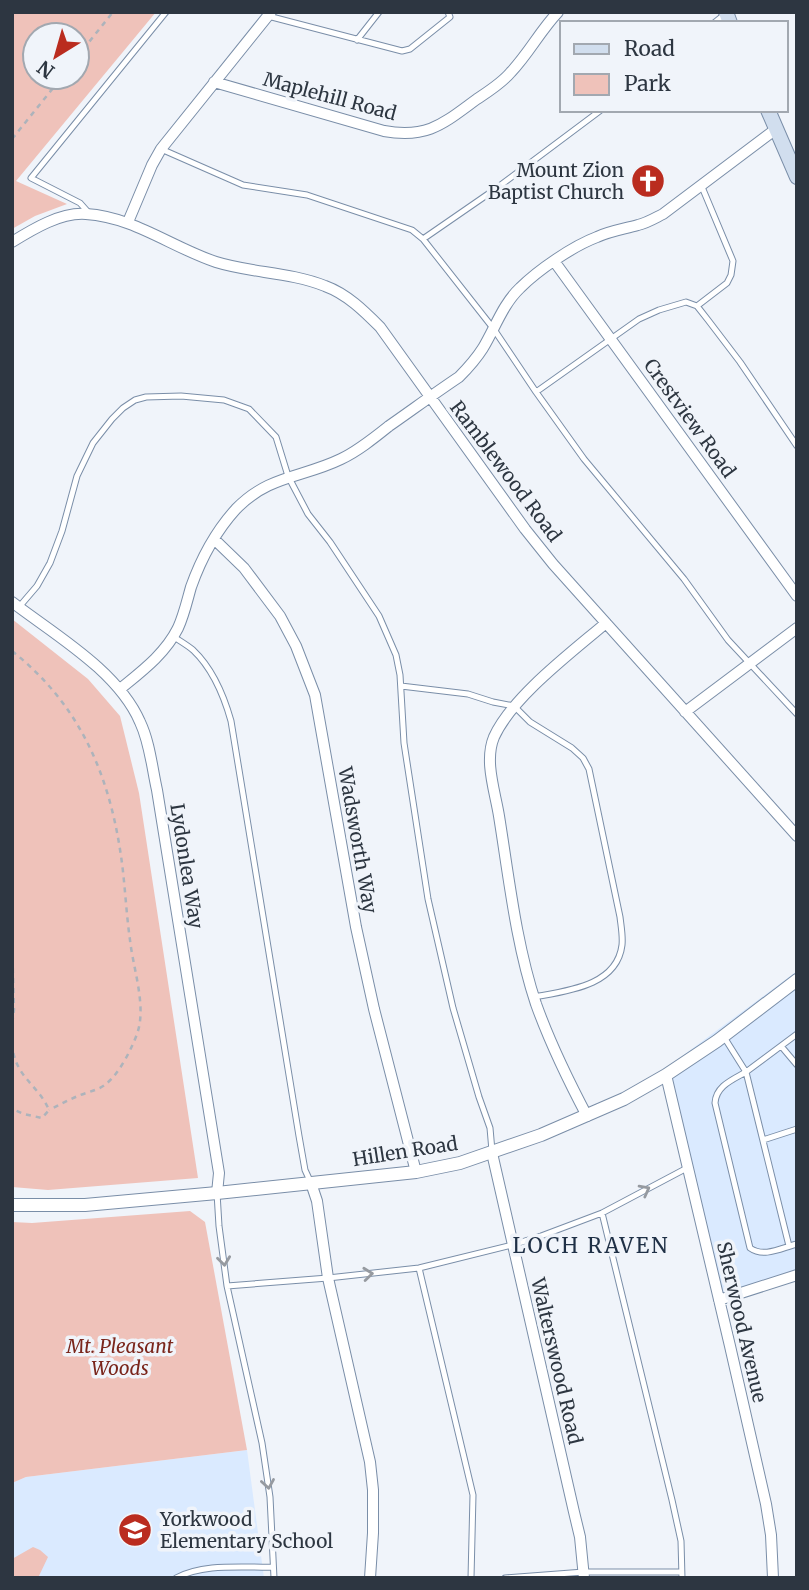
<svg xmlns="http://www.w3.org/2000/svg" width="809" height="1590" font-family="Merriweather,serif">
<rect width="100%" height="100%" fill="#f0f4fa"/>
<!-- built -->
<path fill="#daeaff" d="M 797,971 L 797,1269 L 719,1296 L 662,1071 Z
M 247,1450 L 264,1578 L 12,1578 L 12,1483 L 26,1477 Z"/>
<!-- green -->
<path fill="#efc2ba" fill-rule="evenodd" d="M 12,12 L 156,12 L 16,181 L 67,204 L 35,216 L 12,229 ZM 35,35 L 77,35 L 77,77 L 35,77 Z
M 12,619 L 88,679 L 120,716 L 139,793 L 198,1178 L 48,1190 L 12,1187 Z
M 190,1211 L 205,1222 L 247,1450 L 26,1477 L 12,1483 L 12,1222 L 32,1223 Z
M 33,1547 L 40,1550 L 48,1557 L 38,1578 L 12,1578 L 12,1559 Z"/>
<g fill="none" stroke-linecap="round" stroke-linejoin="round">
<!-- service casing -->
<g stroke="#7a8ea8" stroke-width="7">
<path id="service" d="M 268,16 L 402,51 L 410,49 L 450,17 L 448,12
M 714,23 L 724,15
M 357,40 L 379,12
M 161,149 L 243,185 L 307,195 L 412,230 L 423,239 L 493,328 L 536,392
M 88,212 L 80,203 L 31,178 L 166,12
M 423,239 L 494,190 L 601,110
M 697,306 L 727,283 L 731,275 L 733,261 L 702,187
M 797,446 L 740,362 L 708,320 L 697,306 L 686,302 L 659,310 L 639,319 L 536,392 L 584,459 L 684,579 L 728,640 L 797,714
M 19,607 L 37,586 L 50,563 L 62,531 L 77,476 L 93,443 L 112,419 L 123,408 L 135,400 L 146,397 L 181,396 L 224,400 L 249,409 L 276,437 L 288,476 L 308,514 L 330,542 L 379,616 L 396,655 L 400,675 L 404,743 L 428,899 L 453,1008 L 479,1097 L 490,1128 L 492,1151
M 174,637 C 180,641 187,645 193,650 C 212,668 224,696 231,721 L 299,1136 L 305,1170 L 311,1183
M 401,686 L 468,694 L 493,702 L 514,706 L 530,722 L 572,748 L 583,758 L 589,769 L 620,917 C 621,926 623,936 622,945 C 617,986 567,991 534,997
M 724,1037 L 746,1072 L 797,1034
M 781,1046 L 797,1065
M 763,1140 L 797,1129
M 217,1193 L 219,1226 L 227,1286 L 262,1443 L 270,1497 L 274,1578
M 602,1213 L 672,1500 L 681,1541 L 682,1578
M 789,1246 L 746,1072 C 732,1080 716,1086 715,1103 L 750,1248 C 764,1258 781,1248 797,1244
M 419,1268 L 473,1495 L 471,1578
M 227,1286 L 328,1278 L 419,1268 L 512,1245 L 541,1236 L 602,1213 L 687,1168
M 176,1578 C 205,1563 241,1568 273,1567
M 505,1578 L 584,1572 L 681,1572"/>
</g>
<!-- minor casing -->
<g stroke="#7a8ea8" stroke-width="12">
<path id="minor" d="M 214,82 L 384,131 C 428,139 444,123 477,99 C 489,91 502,83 511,72 C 529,53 540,31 558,12
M 128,222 L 152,165 L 161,149 L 271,12
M 12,242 C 33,229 61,212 86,214 C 134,217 171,247 216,262 C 251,273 290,272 325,286 C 347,294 364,311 380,327 L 525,529 L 553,564 L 797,836
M 554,261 L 797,596
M 214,539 L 244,568 L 280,616 L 296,646 L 315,695 L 356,927 L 374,1009 L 416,1172
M 12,602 C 55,635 118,671 140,722 C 150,743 152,768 157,790 L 219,1173 L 217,1193
M 120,689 C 142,671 165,654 178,628 C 184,615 187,601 191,587 C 201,559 216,531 236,509 C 269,475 302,478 341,459 C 358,451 374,438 389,426 C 412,410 435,393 459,377 C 468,368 476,359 483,348 C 495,328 503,304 520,288 C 538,270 573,246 597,237 C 610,231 624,229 638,225 C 647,223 655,218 663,214 L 776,129
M 685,712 L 797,628
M 666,1075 L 730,1346 L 766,1504 L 771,1535 L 773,1578
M 587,1116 C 568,1080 550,1043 536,1004 C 516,944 509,878 499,816 C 495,791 484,761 494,737 C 512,697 572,652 606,623
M 492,1153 L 574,1512 L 580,1537 L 584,1578
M 311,1183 L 317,1201 L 328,1278 L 370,1462 L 373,1490 L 373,1533 L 370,1578
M 719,1300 L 797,1275"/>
</g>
<!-- tertiary casing -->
<g stroke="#7a8ea8" stroke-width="14">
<path id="tertiary" d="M 12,1205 L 85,1205 L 217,1193 L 416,1172 L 460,1163 L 541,1135 L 624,1099 L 666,1075 L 717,1041 L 797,980"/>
</g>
<!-- secondary casing -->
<g stroke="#7a8ea8" stroke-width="16">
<path id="secondary" d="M 726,12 L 730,23
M 768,110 L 797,177"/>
</g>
<!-- path -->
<path stroke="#adb3bb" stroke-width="2.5" stroke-dasharray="5 5" stroke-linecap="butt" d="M 77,57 L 113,12
M 12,139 L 62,77
M 12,651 C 79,704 109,773 121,856 C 125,883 126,912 130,940 C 133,968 147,1007 137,1034 C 132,1048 119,1074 107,1083 C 100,1090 87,1092 78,1096 C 68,1100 59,1105 49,1110
M 12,938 L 14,1010 L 12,1025
M 12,1043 C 14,1077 38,1084 49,1110 L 42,1118 L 24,1114 L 12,1109"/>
<!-- service -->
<use href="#service" stroke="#fff" stroke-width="5"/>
<!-- minor -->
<use href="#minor" stroke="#fff" stroke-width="10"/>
<!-- tertiary -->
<use href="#tertiary" stroke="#fff" stroke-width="12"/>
<!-- secondary -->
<use href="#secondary" stroke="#d1deee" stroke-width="14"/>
</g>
<!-- one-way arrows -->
<defs><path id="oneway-chevron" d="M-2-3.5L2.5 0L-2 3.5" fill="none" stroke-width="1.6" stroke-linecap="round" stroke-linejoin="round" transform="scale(1.75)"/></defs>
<g stroke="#969aa0">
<use href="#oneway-chevron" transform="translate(645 1190) rotate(-28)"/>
<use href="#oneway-chevron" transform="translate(224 1261) rotate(83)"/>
<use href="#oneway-chevron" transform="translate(368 1274) rotate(-6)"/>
<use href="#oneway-chevron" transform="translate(268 1484) rotate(81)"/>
</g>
<!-- icons -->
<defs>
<g id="church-disc" transform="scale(1.75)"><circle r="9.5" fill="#ba2c1f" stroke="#f0f4fa"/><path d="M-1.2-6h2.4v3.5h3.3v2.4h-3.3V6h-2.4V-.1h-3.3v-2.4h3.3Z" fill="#fff"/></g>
<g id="school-disc" transform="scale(1.75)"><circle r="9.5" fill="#ba2c1f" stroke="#f0f4fa"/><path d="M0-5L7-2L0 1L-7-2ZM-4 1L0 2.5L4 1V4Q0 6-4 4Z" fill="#fff"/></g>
</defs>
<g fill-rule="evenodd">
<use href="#church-disc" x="648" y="181"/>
<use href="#school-disc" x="135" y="1530"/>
</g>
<g text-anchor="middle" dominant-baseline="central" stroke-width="7" stroke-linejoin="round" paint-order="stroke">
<!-- street labels -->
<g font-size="19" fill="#2d3641" stroke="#f0f4fa">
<text transform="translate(330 96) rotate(15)">Maplehill Road</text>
<text transform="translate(690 418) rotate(54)">Crestview Road</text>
<text transform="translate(506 471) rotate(53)">Ramblewood Road</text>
<text transform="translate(358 840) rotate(80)">Wadsworth Way</text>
<text transform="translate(187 866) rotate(81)">Lydonlea Way</text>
<text transform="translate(405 1151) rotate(-9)">Hillen Road</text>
<text transform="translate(742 1322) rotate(77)">Sherwood Avenue</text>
<text transform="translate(557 1361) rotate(77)">Walterswood Road</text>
</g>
<!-- poi labels -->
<g font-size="19" fill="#2d3641" stroke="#f0f4fa" text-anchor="end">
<text x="624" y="170">Mount Zion<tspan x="624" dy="22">Baptist Church</tspan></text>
<text x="160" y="1519" text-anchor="start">Yorkwood<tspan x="160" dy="22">Elementary School</tspan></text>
</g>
<!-- park labels -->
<g font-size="19" font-style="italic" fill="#7a261c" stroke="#f0f4fa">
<text x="120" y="1346">Mt. Pleasant<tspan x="120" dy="22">Woods</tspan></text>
</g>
<!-- neighbourhood labels -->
<g font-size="21" letter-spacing="2" fill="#1f3046" stroke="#f0f4fa">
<text x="591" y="1245">LOCH RAVEN</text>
</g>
</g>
<!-- border -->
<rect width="809" height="1590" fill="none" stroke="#2d3641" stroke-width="28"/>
<!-- legend -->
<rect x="560" y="21" width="228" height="91" fill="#f0f4fa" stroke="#a2a8b0" stroke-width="2"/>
<rect x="574" y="44" width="35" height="10" fill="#d1deee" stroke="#a2a8b0" stroke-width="2"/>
<text x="624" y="56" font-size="21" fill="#2d3641">Road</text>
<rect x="574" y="74" width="35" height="21" fill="#efc2ba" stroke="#a2a8b0" stroke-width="2"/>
<text x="624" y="91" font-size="21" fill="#2d3641">Park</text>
<!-- north arrow -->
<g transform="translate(56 56) rotate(217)"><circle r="33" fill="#f0f4fa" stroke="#a2a8b0" stroke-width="2"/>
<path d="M0-5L12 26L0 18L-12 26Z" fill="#ba2c1f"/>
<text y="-10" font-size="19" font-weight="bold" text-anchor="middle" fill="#2d3641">N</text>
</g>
</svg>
